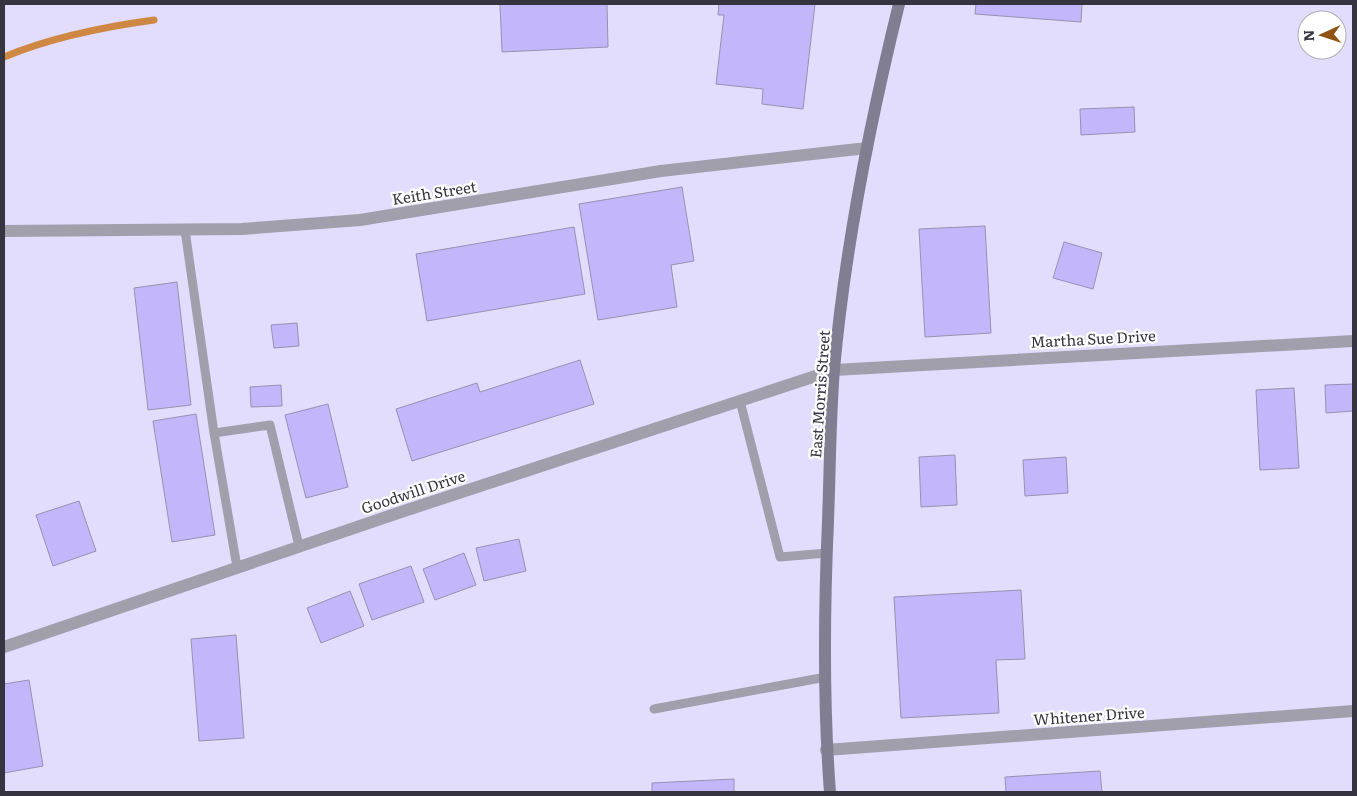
<svg xmlns="http://www.w3.org/2000/svg" width="1357" height="796" font-family="Literata,serif">
<rect width="100%" height="100%" fill="#e2ddfd"/>
<g fill="none" stroke-linecap="round" stroke-linejoin="round">
<!-- stream -->
<path stroke="#cf8744" stroke-width="7" d="M 4,57 C 52,37 102,27 154,20"/>
</g>
<!-- building -->
<path fill="#c4b6fb" stroke="#9792af" d="M 500,4 L 607,4 L 608,47 L 502,52 Z
M 719,4 L 815,4 L 803,109 L 762,104 L 763,89 L 716,84 L 724,15 L 718,15 Z
M 976,4 L 1082,4 L 1081,22 L 975,14 Z
M 1134,107 L 1135,132 L 1081,135 L 1080,109 Z
M 682,187 L 694,261 L 671,265 L 677,307 L 598,320 L 579,204 Z
M 985,226 L 991,333 L 925,337 L 919,229 Z
M 574,227 L 585,294 L 427,321 L 416,254 Z
M 1064,242 L 1102,253 L 1093,289 L 1053,278 Z
M 177,282 L 191,405 L 148,410 L 134,288 Z
M 297,323 L 299,346 L 274,348 L 271,325 Z
M 580,360 L 594,404 L 412,461 L 396,409 L 477,383 L 480,392 Z
M 1353,384 L 1353,411 L 1326,413 L 1325,385 Z
M 281,385 L 282,406 L 251,407 L 250,387 Z
M 1294,388 L 1299,468 L 1260,470 L 1256,390 Z
M 328,404 L 348,487 L 306,498 L 285,415 Z
M 196,414 L 215,535 L 172,542 L 153,421 Z
M 955,455 L 957,505 L 921,507 L 919,457 Z
M 1066,457 L 1068,493 L 1025,496 L 1023,460 Z
M 79,501 L 96,551 L 53,566 L 36,515 Z
M 519,539 L 526,571 L 484,581 L 476,548 Z
M 464,553 L 476,585 L 435,600 L 423,569 Z
M 411,566 L 424,602 L 372,620 L 359,584 Z
M 1021,590 L 1025,659 L 996,660 L 999,713 L 901,718 L 894,597 Z
M 350,591 L 364,626 L 321,643 L 307,608 Z
M 236,635 L 244,738 L 199,741 L 191,639 Z
M 29,680 L 43,766 L 4,773 L 4,684 Z
M 1100,771 L 1102,792 L 1006,792 L 1005,777 Z
M 734,779 L 734,792 L 652,792 L 652,783 Z"/>
<g fill="none" stroke-linecap="round" stroke-linejoin="round">
<!-- lane -->
<path stroke="#a19fac" stroke-width="9" d="M 185,230 L 214,433
M 740,401 L 780,557 L 827,553
M 237,567 L 214,433 L 270,425 L 299,546
M 654,709 L 826,677"/>
<!-- street -->
<path stroke="#a19fac" stroke-width="12" d="M 4,231 L 242,229 L 360,220 L 661,171 L 867,148
M 4,647 L 401,512 L 834,370 L 1353,341
M 826,750 L 1353,711"/>
<!-- secondary -->
<path stroke="#817e92" stroke-width="12" d="M 830,792 C 823,702 824,611 828,521 C 830,470 830,419 834,369 C 845,248 870,122 899,4"/>
</g>
<g text-anchor="middle" dominant-baseline="central" stroke-width="4.5" stroke-linejoin="round" paint-order="stroke">
<!-- street labels -->
<g font-size="15" fill="#363441" stroke="#fff">
<text transform="translate(434 192) rotate(-9)">Keith Street</text>
<text transform="translate(1093 338) rotate(-3)">Martha Sue Drive</text>
<text transform="translate(819 394) rotate(-86)">East Morris Street</text>
<text transform="translate(413 491) rotate(-18)">Goodwill Drive</text>
<text transform="translate(1089 715) rotate(-4)">Whitener Drive</text>
</g>
</g>
<!-- border -->
<rect width="1357" height="796" fill="none" stroke="#363441" stroke-width="10"/>
<!-- north arrow -->
<g transform="translate(1322 35) rotate(267)"><circle r="24" fill="#ffffff" stroke="#afaeb3"/>
<path d="M0-4L9 19L0 12L-9 19Z" fill="#8f5312"/>
<text y="-8" font-size="14" font-weight="bold" text-anchor="middle" fill="#363441">N</text>
</g>
</svg>
